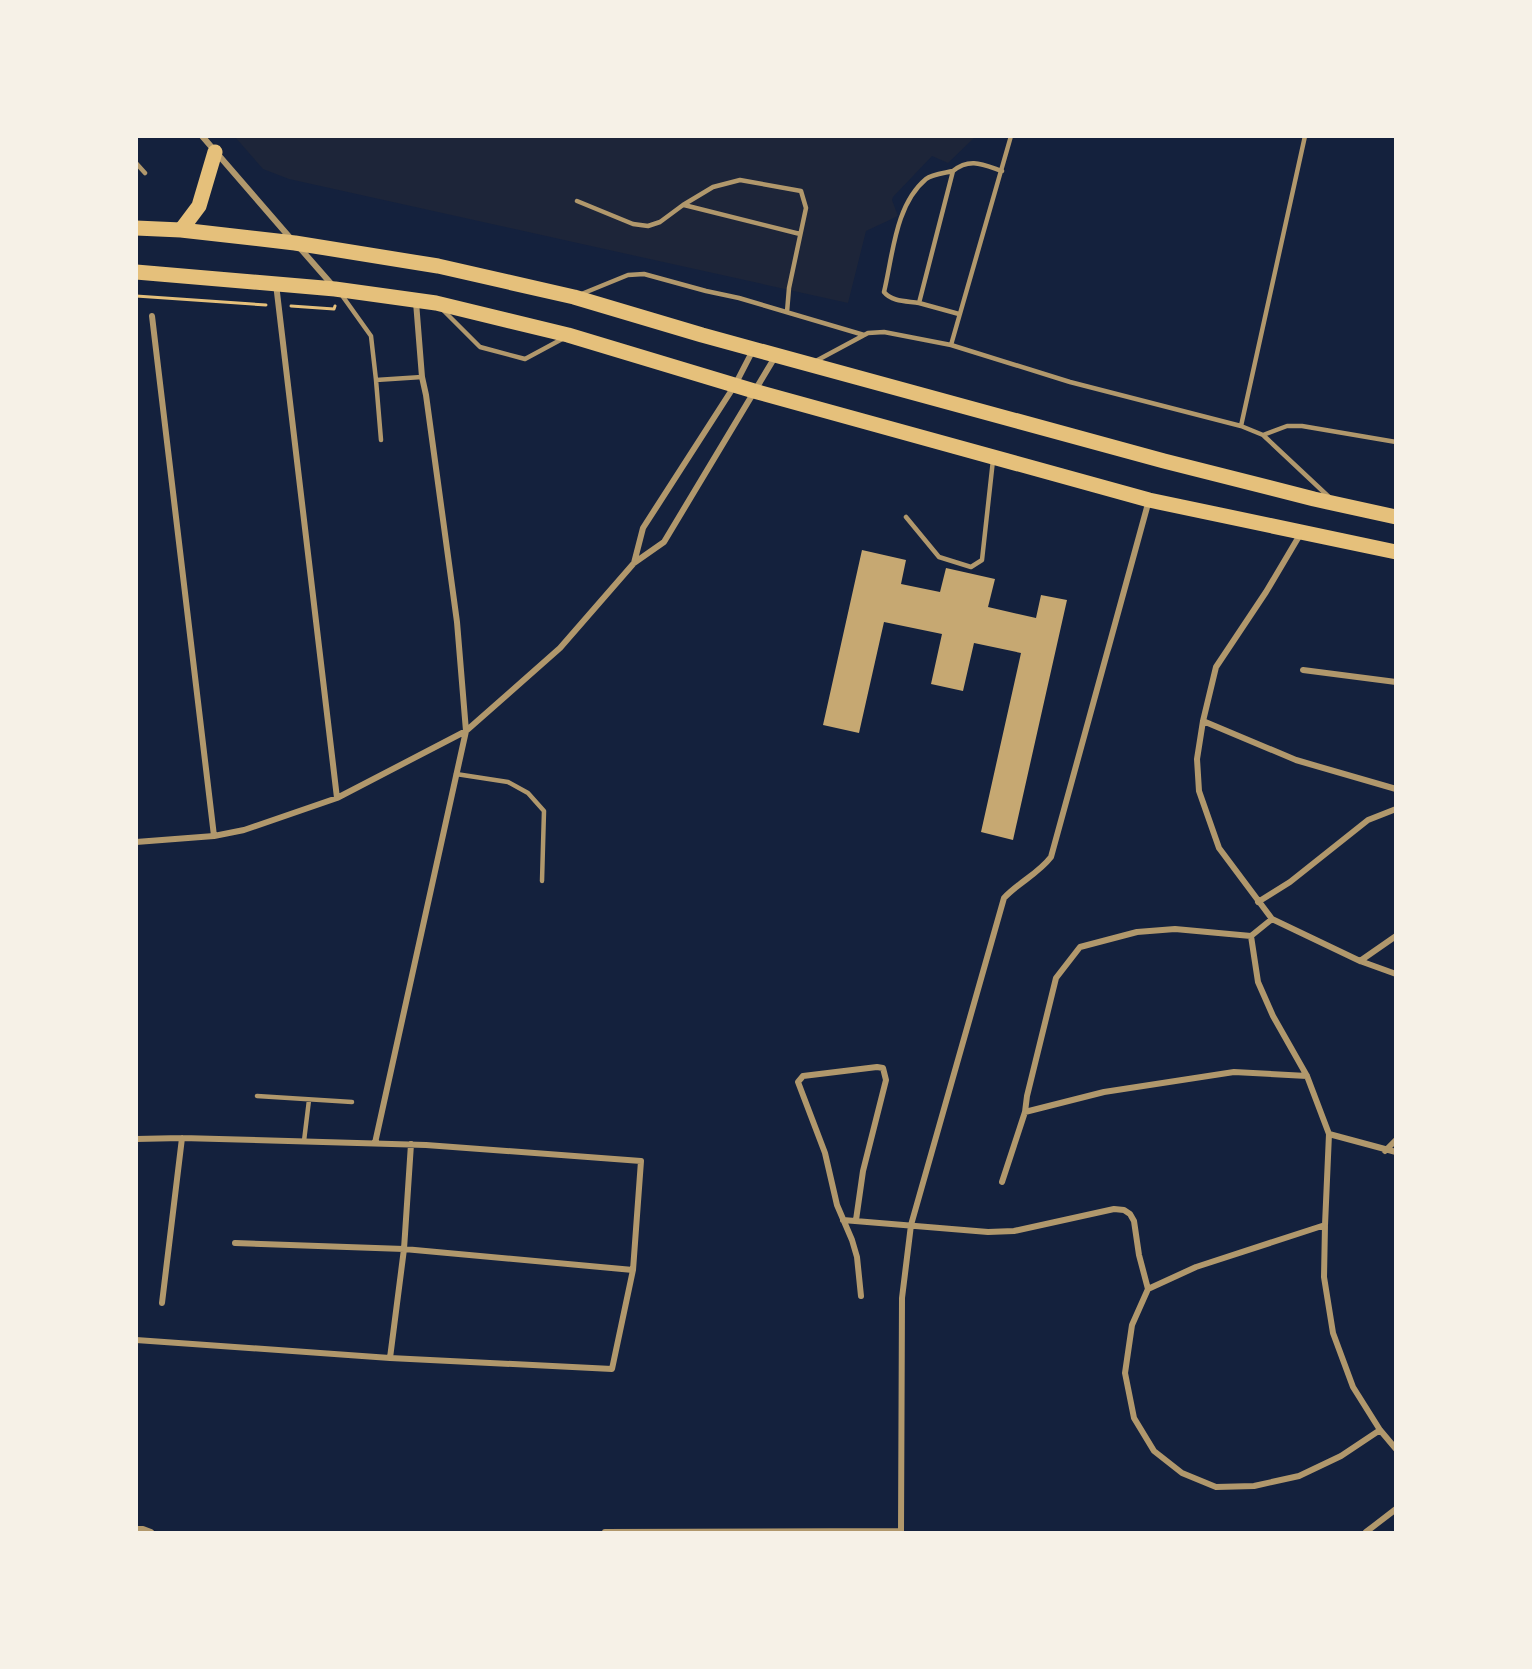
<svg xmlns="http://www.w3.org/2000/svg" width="1532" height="1669" font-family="'Work Sans',sans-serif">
<rect width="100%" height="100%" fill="#14213d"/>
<!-- green -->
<path fill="#1d2539" d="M 235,137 L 975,137 L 948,163 L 932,156 L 893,197 L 892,200 L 898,216 L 866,231 L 848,303 L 289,179 L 263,169 Z"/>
<!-- building -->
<path fill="#c6a872" d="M 862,550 L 906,560 L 901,584 L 940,592 L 946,568 L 995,579 L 988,607 L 1036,618 L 1041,595 L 1067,600 L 1013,840 L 981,832 L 1021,653 L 974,643 L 963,691 L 931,684 L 942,634 L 884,622 L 859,733 L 823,725 Z"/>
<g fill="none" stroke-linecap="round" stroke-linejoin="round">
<!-- path -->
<path stroke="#e5c07b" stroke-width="3" d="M 136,296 L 266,305
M 291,306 L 334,309 L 335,306"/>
<!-- service -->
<path stroke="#b1986c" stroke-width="4.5" d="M 136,163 L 145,173
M 577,201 L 633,224 L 648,226 L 660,222 L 683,205 L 713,187 L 740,180 L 801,191 L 806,208 L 789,288 L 787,312
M 684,205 L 800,234
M 341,294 L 371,336 L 376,380
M 579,295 L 628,275 L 644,274 L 706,291 L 739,298 L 864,335
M 919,303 C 907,301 892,302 884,292 C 893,255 895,205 926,179 C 932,174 945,173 953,171
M 442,309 L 480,347 L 525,359 L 564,338
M 959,314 L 919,303 L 953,171 C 970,157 984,165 1002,171
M 951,345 L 1011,136
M 814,362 L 868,333 L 884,332 L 951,345 L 1070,382 L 1241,426 L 1263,435 L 1329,497
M 1241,426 L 1305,136
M 1263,435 L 1287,426 L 1302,426 L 1396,442
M 381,440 L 376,380 L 422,377
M 906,517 L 939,557 L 971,567 L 982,560 L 993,460
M 456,774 L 508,782 L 528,793 L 544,811 L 542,881
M 257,1096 L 352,1102
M 304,1141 L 309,1100"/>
<!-- minor -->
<path stroke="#b1986c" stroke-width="6" d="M 202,136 L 292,240
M 299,247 L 334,287
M 276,284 L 337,798
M 152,316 L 214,836
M 1301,533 L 1266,592 L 1216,667 L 1203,721 L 1197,759 L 1199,791 L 1219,848 L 1272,919 L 1360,961 L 1396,974
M 634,563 L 643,528 L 735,385 L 753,350
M 1303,670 L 1396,682
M 1203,721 L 1296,760 L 1396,789
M 136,842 L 214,836 L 244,830 L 337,798 L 466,731 L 560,648 L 634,563 L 664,542 L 775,357
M 1258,902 L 1290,882 L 1368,820 L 1396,809
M 1272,919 L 1251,936 L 1258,982 L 1273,1016 L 1307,1076 L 1329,1134 L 1325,1225 L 1324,1277 L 1333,1333 L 1353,1387 L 1380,1430 L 1396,1449
M 1251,936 L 1175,929 L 1137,932 L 1080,947 L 1056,978 L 1027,1096 L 1025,1112 L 1104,1092 L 1234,1072 L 1307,1076
M 1360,961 L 1396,936
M 1329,1134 L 1396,1152
M 136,1139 L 182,1138 L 426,1145 L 641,1161 L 633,1270 L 612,1369 L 390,1358 L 136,1340
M 375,1143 L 466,731 L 457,622 L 426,395 L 422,377 L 416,302
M 1385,1151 L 1396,1140
M 1002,1182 L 1025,1112
M 843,1220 L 988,1232 L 1014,1231 L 1114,1209 L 1124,1210 L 1130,1214 L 1134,1221 L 1139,1255 L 1148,1289
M 856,1220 L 863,1171 L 886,1080 L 883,1068 L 877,1067 L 803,1076 L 798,1082 L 825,1153 L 837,1205 L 852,1240 L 857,1257 L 861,1296
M 1325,1225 L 1196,1267 L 1148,1289 L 1132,1325 L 1125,1373 L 1134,1418 L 1154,1451 L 1182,1473 L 1216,1487 L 1254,1486 L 1299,1476 L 1341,1456 L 1380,1430
M 235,1243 L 404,1249 L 633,1270
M 162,1303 L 182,1138
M 390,1358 L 404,1249 L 411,1144
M 136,1529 L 143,1529 L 151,1532
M 605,1532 L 901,1531
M 901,1532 L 902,1298 L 911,1225 L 1004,898 C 1019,882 1038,874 1051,857 L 1149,500
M 1366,1532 L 1396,1509"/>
<!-- primary -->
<path stroke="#e5c07b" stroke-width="15" d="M 136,228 L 181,230 L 295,243 L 438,266 L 574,297 L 702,335 L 1164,461 L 1314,499 L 1396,517
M 181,230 L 199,206 L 215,152
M 136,272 L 335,289 L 436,303 L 568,335 L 754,391 L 1149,500 L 1396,552"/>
</g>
<!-- border -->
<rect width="1532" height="1669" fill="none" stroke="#f6f1e7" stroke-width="276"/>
</svg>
